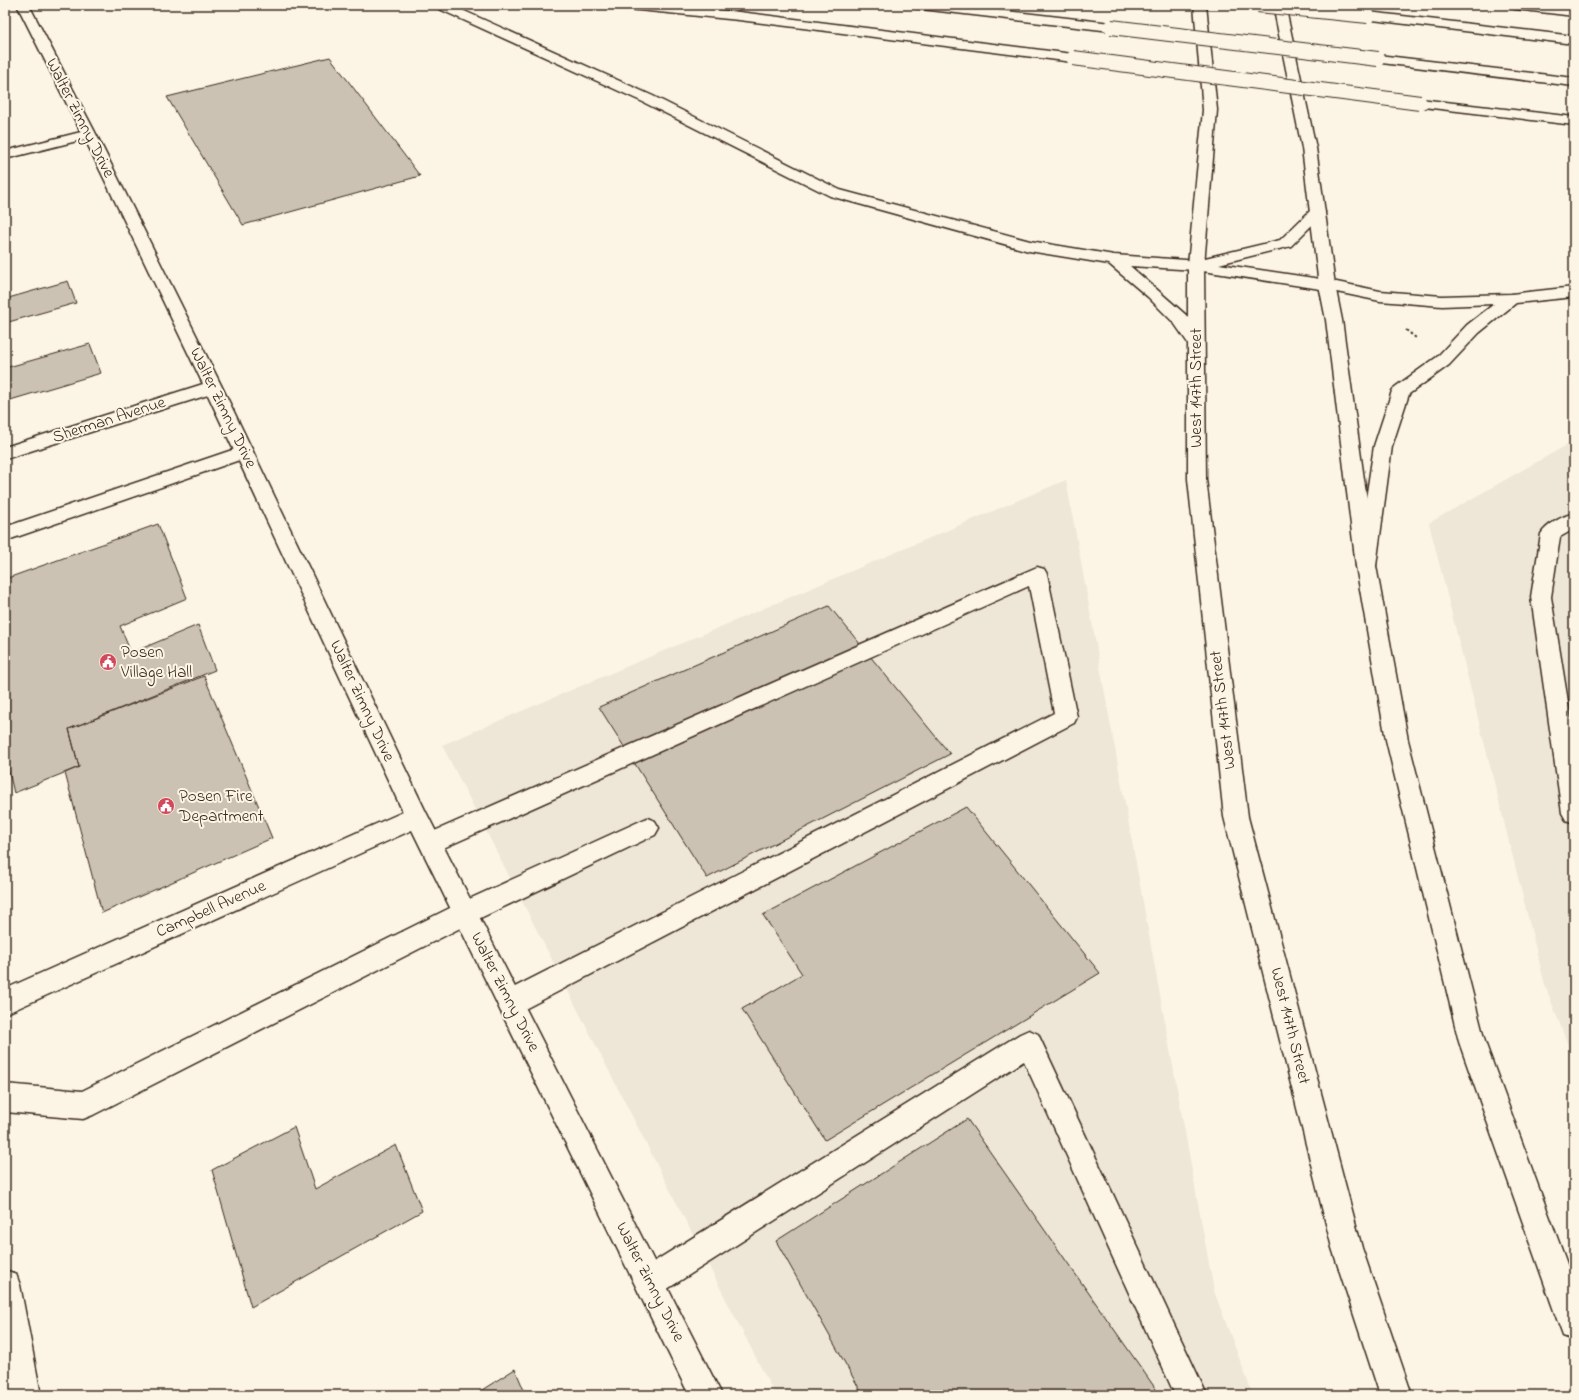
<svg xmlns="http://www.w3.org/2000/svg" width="1579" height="1400" font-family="'Indie Flower',sans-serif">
<rect width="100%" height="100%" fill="#fcf5e5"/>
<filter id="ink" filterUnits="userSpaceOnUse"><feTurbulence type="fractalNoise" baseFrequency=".025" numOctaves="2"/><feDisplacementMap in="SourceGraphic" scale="8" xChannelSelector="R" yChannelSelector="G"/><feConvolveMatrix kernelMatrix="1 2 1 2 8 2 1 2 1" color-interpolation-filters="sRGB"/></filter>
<g filter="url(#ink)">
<!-- built -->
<path fill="#eee6d6" d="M 1574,441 L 1574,1061 L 1545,985 L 1429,523 Z
M 1066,480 L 1214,1291 L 1253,1395 L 775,1395 L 442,745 Z"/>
<!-- building -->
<path fill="#ccc2b3" stroke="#3b2a1e" d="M 330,57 L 420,176 L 243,225 L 167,97 Z
M 68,281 L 76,303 L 5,323 L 5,299 Z
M 90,344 L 101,373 L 7,401 L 5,396 L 5,368 Z
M 158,524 L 187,598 L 120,626 L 131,653 L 198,625 L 215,670 L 69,729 L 79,767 L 14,793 L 5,755 L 5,579 Z
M 829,606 L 950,754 L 707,878 L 599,707 Z
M 204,676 L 272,838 L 102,913 L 65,773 L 79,767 L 69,729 Z
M 966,807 L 1100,973 L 825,1140 L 742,1009 L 802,974 L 763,915 Z
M 967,1119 L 1160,1395 L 863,1395 L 776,1241 Z
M 294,1127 L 315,1189 L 396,1145 L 422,1211 L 251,1307 L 212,1170 Z
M 515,1369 L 526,1395 L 474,1395 Z"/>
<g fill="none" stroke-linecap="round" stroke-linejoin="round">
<!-- lane casing -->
<g stroke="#3b2a1e" stroke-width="3">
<path id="lane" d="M 244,446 L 251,448 L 253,452 L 251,456 L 5,541 L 5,527 Z
M 1574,513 L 1574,529 L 1560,537 L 1551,597 L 1574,739 L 1574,823 L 1566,820 L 1562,813 L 1531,597 L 1541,534 C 1547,524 1563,516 1574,513 Z
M 1037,567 L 1044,569 L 1047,574 L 1077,717 L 1074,723 L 519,1012 L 510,1015 L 501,1012 L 497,1003 L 501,994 L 1054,713 L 1029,586 L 439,850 L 431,853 L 423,850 L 419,843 L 423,836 Z
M 647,818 L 655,821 L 659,828 L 655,835 L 474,921 L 93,1115 L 83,1119 L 5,1112 L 5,1084 L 82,1091 L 456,905 Z
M 1029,1030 L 1038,1034 L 1207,1395 L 1175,1395 L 1024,1061 L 661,1293 L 650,1297 L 639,1293 L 635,1282 L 639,1271 L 1020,1034 Z
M 5,1270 L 16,1274 L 20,1285 L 41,1395 L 9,1395 L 5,1371 Z"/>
</g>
<!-- street casing -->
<g stroke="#3b2a1e" stroke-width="3">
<path id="street" d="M 17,5 L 29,5 L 96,134 L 222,387 L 426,812 L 722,1395 L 689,1395 L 412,830 L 5,1014 L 5,989 L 403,812 L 208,395 L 5,459 L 5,447 L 203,384 L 85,139 L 5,159 L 5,151 L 81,132 Z"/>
</g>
<!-- primary casing -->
<g stroke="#3b2a1e" stroke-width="3">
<path id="primary" d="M 1194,5 L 1206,5 L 1217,110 L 1204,265 L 1206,479 L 1248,817 L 1362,1248 L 1412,1395 L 1380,1395 L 1332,1248 L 1224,817 L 1188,479 L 1188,265 L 1203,110 Z
M 1273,5 L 1285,5 L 1316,148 L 1335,285 L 1342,320 L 1376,566 L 1408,740 L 1485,1042 L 1574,1283 L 1574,1340 L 1563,1336 L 1559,1325 L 1459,1042 L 1386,740 L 1356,566 L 1326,320 L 1319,285 L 1302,148 Z"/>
</g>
<!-- highway casing -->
<g stroke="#3b2a1e" stroke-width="3">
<path id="highway" d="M 435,5 L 451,5 L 653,96 L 840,190 L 1030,241 L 1114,255 L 1200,261 L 1201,259 L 1280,240 L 1312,209 L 1317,207 L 1322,209 L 1325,212 L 1291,246 L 1219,264 L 1327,280 L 1380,291 L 1442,296 L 1511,294 L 1574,287 L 1574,297 L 1516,303 L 1479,333 L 1449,365 L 1409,394 L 1392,446 L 1376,566 L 1373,571 L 1366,573 L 1359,571 L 1356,566 L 1374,446 L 1392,391 L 1395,387 L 1437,357 L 1467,325 L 1494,304 L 1442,306 L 1380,301 L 1327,290 L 1196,270 L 1130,266 L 1186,315 L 1204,342 L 1202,346 L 1196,347 L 1190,346 L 1174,323 L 1148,297 L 1109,264 L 1029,251 L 830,196 L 643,102 L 437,8 Z
M 622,5 L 665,5 L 739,12 L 1073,54 L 1078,55 L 1080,58 L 1078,61 L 1073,62 L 739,20 L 628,9 L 624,8 Z
M 915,5 L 953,5 L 1111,23 L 1115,24 L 1117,27 L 1115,30 L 1111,31 L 921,9 L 917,8 Z
M 1509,5 L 1546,5 L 1574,8 L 1574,16 L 1515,9 L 1511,8 Z
M 1368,12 L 1574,36 L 1574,44 L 1364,19 L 1362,16 L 1364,13 Z
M 1378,55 L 1574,78 L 1574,86 L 1373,62 L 1371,59 L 1373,56 Z
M 1420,99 L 1574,117 L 1574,125 L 1415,106 L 1413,103 L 1415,100 Z"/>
</g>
<!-- path -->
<path stroke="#3b2a1e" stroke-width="2" stroke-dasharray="2.5 2.5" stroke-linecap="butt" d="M 1406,330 L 1416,338"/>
<!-- lane -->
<use href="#lane" fill="#fcf5e5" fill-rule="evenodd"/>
<!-- street -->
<use href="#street" fill="#fcf5e5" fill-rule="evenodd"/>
<!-- primary -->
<use href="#primary" fill="#fcf5e5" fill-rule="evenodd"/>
<!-- highway -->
<use href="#highway" fill="#fcf5e5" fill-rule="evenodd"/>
<!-- highway-bridge casing -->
<g stroke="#3b2a1e" stroke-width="16" stroke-linecap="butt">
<path id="highway-bridge" d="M 1258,5 L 1368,16
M 1111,27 L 1378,59
M 1073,58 L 1420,103"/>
</g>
<!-- highway-bridge -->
<use href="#highway-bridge" stroke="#fcf5e5" stroke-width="14"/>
</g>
</g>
<!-- icons -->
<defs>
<g id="civic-disc" transform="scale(0.9)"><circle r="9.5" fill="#d1495b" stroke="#fcf5e5"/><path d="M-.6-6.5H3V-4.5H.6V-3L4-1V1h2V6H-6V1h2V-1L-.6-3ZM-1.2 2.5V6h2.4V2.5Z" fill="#fff"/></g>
</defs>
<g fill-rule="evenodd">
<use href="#civic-disc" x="108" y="662"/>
<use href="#civic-disc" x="166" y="806"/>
</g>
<g text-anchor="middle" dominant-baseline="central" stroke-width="4" stroke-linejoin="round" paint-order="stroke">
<!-- street labels -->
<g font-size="17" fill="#3b2a1e" stroke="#fcf5e5">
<text transform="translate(80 118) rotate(63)">Walter Zimny Drive</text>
<text transform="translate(1196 388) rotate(-90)">West 147th Street</text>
<text transform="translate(223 408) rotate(64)">Walter Zimny Drive</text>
<text transform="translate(109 420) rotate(-18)">Sherman Avenue</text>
<text transform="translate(362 701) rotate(65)">Walter Zimny Drive</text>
<text transform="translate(1223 710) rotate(-97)">West 147th Street</text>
<text transform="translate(211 909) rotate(-24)">Campbell Avenue</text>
<text transform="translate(505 992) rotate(63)">Walter Zimny Drive</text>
<text transform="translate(1290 1026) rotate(76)">West 147th Street</text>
<text transform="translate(650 1282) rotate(63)">Walter Zimny Drive</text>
</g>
<!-- poi labels -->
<g font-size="17" fill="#3b2a1e" stroke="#fcf5e5" text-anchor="start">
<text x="121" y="652">Posen<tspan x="121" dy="20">Village Hall</tspan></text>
<text x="179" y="796">Posen Fire<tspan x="179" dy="20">Department</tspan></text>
</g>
</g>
<!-- margin -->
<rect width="1579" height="1400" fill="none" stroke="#fcf5e5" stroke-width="20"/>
<rect x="10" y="10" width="1559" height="1380" fill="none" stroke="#3b2a1e" stroke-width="1.5" filter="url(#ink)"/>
</svg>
